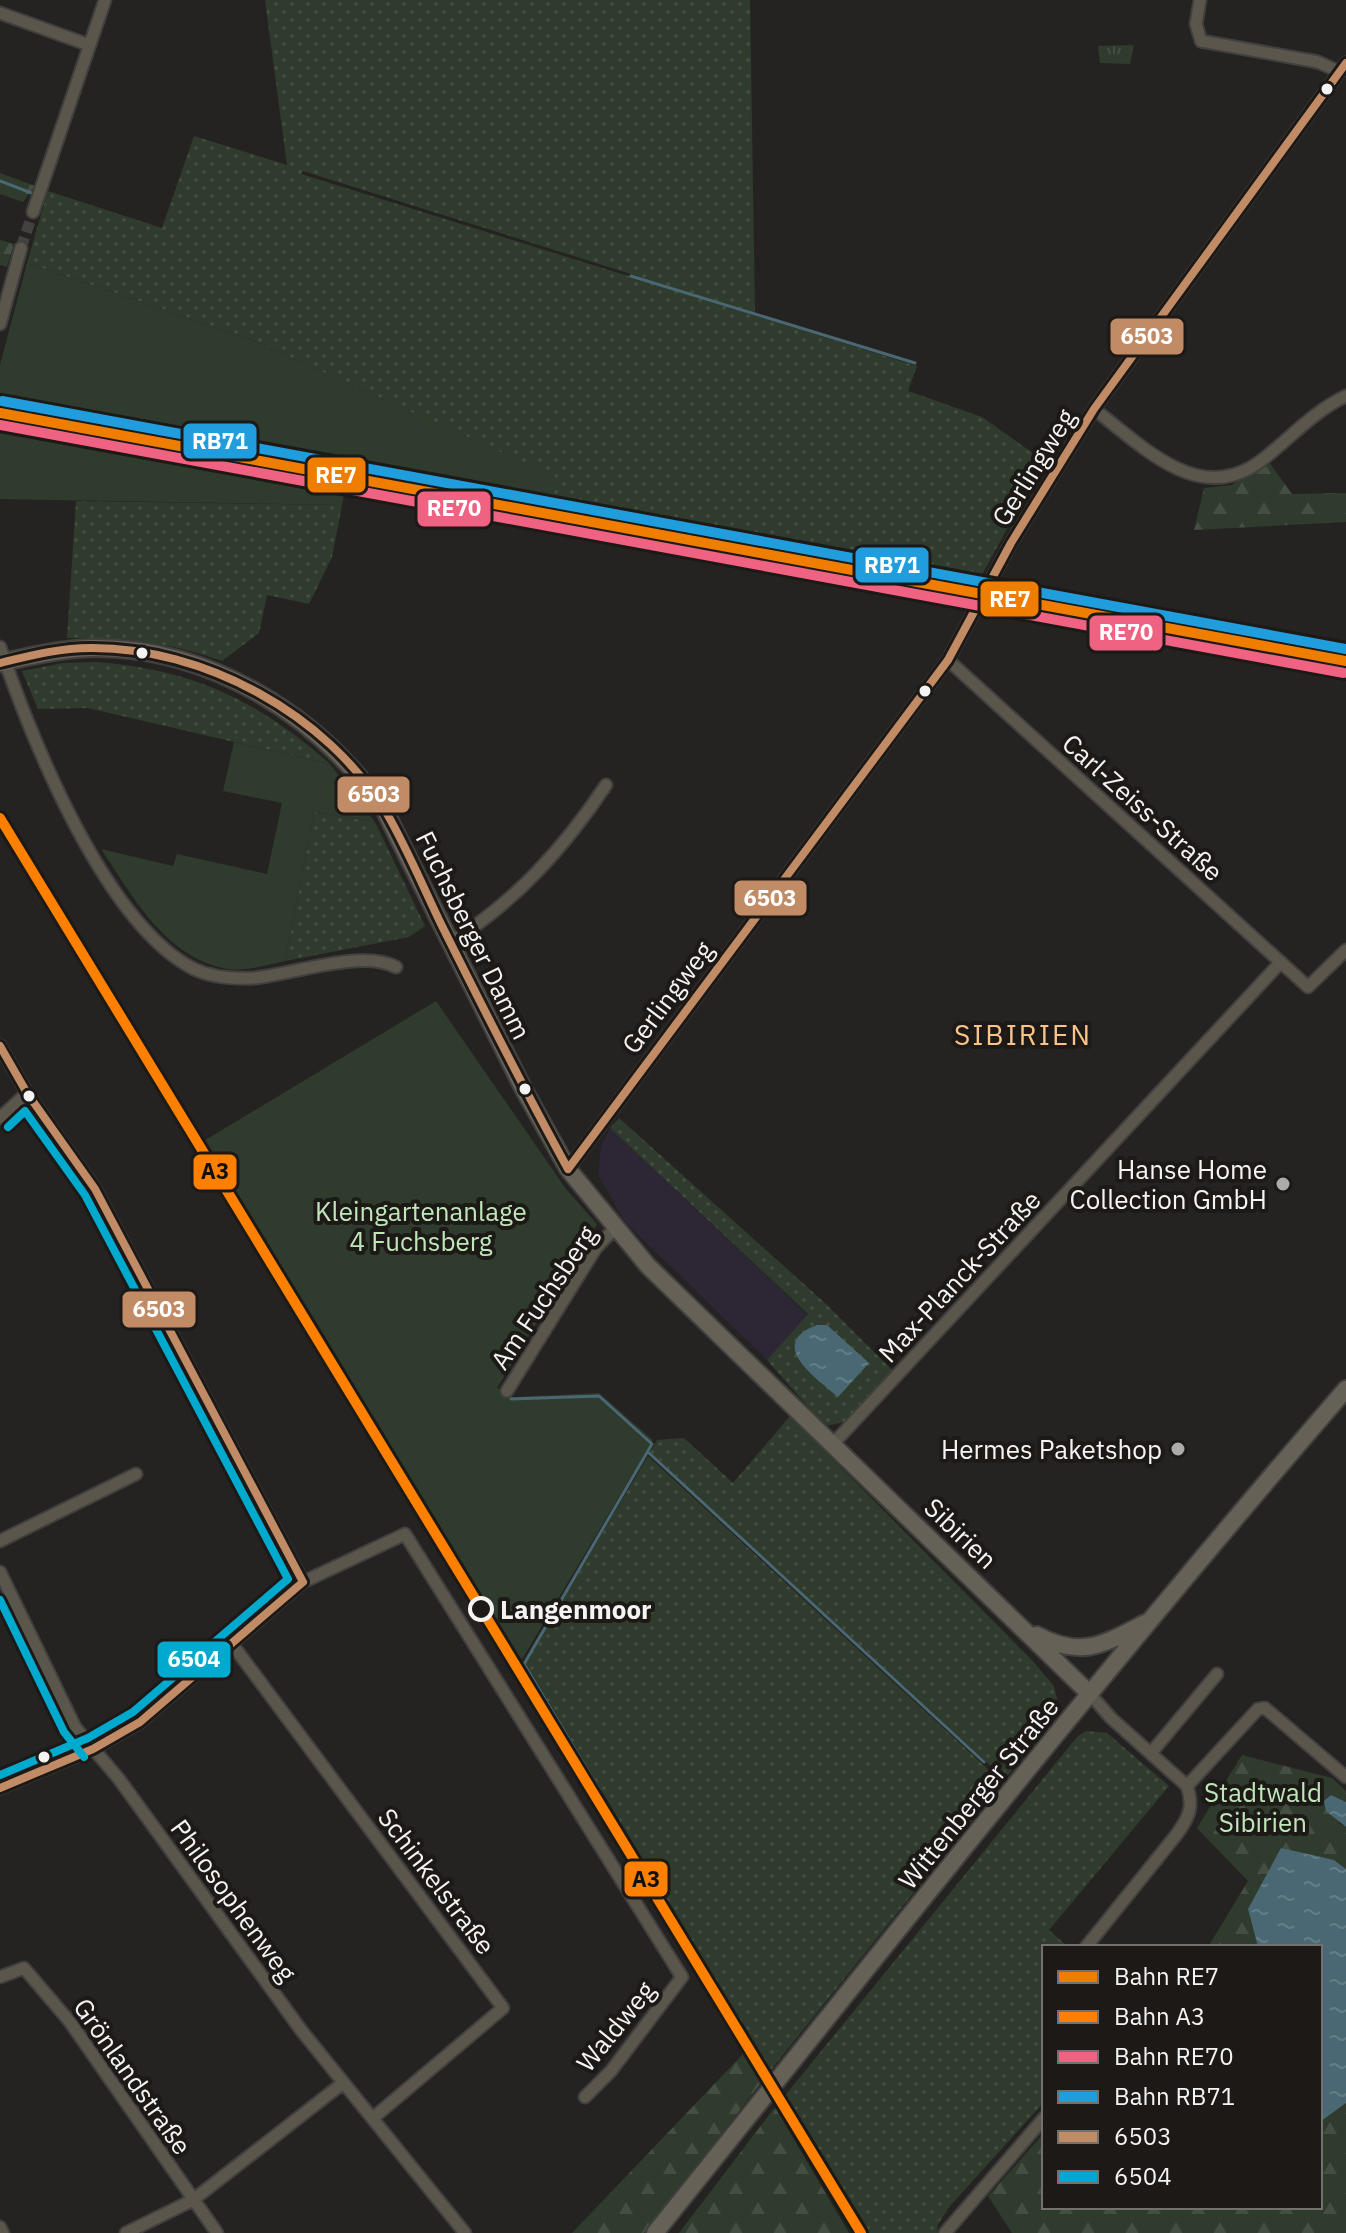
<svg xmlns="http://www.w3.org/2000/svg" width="1346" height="2233" font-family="'IBM Plex Sans',sans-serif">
<defs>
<pattern id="grass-dots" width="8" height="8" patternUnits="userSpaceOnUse" patternTransform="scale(2)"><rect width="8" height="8" fill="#2f3b2c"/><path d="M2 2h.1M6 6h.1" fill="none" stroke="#444e41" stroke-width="1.8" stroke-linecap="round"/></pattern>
<pattern id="forest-firs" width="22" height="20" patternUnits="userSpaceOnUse" patternTransform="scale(2)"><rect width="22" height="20" fill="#2f3b2c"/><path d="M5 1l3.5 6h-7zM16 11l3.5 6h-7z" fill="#444e41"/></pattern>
<pattern id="park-tufts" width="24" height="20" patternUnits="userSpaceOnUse" patternTransform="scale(2)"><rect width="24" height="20" fill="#2f3b2c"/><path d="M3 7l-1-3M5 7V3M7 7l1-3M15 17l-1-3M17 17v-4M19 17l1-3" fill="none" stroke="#444e41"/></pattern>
<pattern id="water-ripples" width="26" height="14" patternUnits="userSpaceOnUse" patternTransform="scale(2)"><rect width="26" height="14" fill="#496873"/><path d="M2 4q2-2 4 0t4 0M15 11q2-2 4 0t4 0" fill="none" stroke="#647e87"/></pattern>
</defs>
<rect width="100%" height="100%" fill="#252321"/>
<!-- commercial -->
<path fill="#2d2634" d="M 610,1128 L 808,1315 L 767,1360 L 625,1222 L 598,1175 L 601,1146 Z"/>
<!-- grass -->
<path fill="url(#grass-dots)" d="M 265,0 L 750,0 L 755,313 L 303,171 L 301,174 L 917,366 L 908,391 L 982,417 L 1044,461 L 977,584 L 550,508 L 555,477 L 250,339 L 27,263 L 48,191 L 162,228 L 194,136 L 287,165 Z
M 76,501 L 342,505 L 332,557 L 309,604 L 267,595 L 259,633 L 222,661 C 171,642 122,637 67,638 Z
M 97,662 C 194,670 257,700 330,764 L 88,708 L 38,709 L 22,671 L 63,663 Z
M 314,812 L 375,822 L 425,926 L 409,937 L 285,961 Z
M 619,1118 L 825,1303 L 894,1372 L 845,1422 L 825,1426 L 767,1360 L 808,1314 L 610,1128 Z
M 790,1416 L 1031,1659 L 1054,1686 L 1057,1699 L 1052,1709 L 1058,1713 L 771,2070 C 685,1937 608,1799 525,1663 L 648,1456 L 990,1771 L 992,1767 L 650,1452 L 657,1440 L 684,1438 L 733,1483 Z
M 1086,1731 L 1107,1733 L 1169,1786 L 1049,1930 L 1068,1947 L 1044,1947 L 1044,2102 L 950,2206 L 938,2224 L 937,2233 L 864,2233 L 783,2098 L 1077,1737 Z"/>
<!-- forest -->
<path fill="url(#forest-firs)" d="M 0,173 L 35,186 L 23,202 L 0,194 Z
M 0,240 L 14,244 L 7,267 L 0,265 Z
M 1269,462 L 1292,494 L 1346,493 L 1346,522 L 1194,530 L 1204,488 L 1232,485 Z
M 1242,1755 L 1332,1778 L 1346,1791 L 1346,1802 L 1331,1795 L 1339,1823 L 1346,1827 L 1346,1869 L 1334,1860 L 1248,1908 L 1258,1947 L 1208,1947 L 1248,1881 L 1197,1828 Z
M 743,2054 L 761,2083 L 644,2233 L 572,2233 Z
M 1346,2103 L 1346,2233 L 1012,2233 L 988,2196 L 1044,2133 L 1044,2207 L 1320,2207 L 1320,2122 Z
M 775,2107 L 849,2233 L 679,2233 Z"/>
<!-- park -->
<path fill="url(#park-tufts)" d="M 1134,45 L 1130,64 L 1100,63 L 1098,46 Z"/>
<!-- garden -->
<path fill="#2f3b2c" d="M 27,263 L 250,339 L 556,477 L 550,508 L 0,398 L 0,365 Z
M 0,427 L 345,491 L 342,505 L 0,499 Z
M 234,742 L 330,764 L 375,822 L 314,812 L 285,961 C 266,965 242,973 223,968 C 164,955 132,895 101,849 L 173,866 L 177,854 L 267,874 L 282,803 L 223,791 Z
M 436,1001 L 566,1189 L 597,1224 L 497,1388 L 513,1397 L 599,1393 L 653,1440 L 521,1661 L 202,1142 Z"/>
<!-- water -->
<path fill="url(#water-ripples)" d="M 817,1325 L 827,1325 L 869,1363 L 838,1397 C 817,1379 765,1344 817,1325 Z
M 1331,1795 L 1346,1802 L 1346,1827 L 1326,1811 L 1324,1801 Z
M 1281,1848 L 1334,1860 L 1346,1869 L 1346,2103 L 1320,2122 L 1320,1947 L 1258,1947 L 1248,1909 Z"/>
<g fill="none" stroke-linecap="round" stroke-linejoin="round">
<!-- stream -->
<path stroke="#496873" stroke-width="3" d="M 0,181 L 34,194
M 631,276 L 915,363
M 511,1399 L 599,1396 L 652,1444 L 524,1664 L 600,1791
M 649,1453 L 984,1762"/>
<!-- street-tunnel -->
<path stroke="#444240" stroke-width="11" stroke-dasharray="11 5.5" stroke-linecap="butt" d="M 21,248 L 33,212"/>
<!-- street casing -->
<g stroke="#41403f" stroke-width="15">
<path id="street" d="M 1200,0 L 1196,24 L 1201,41 L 1318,62 L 1340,72
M 0,13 L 89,45
M 33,212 L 105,0
M 0,324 L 21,248
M 1094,409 C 1145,448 1203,511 1267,456 C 1293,435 1316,410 1346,396
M 0,647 C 32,740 105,924 194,969 C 213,978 233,979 254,978 C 294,974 361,949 396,967
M 948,660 L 1308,987 L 1346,950
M 451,942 C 516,901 564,848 606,785
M 0,1046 L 27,1093 L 95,1189 L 303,1582
M 0,1118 L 27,1093
M 568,1169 L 948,660 L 1011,543 L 1094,409 L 1346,63
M 507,1391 L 596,1248 L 615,1228
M 833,1444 L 1281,962
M 0,1541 L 136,1474
M 0,1572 L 75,1727 L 119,1779 L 301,2030 L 465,2233
M 232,1644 L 503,2008 L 373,2118
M 1151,1753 L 1217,1674
M 1187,1786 L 1258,1709 L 1265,1708 L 1346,1777
M 0,1788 L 93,1749 L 140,1722 L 303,1582 L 405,1534 L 682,1977 L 611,2071 L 585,2097
M 1086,1947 L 1177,1834 C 1189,1817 1194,1807 1187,1786 L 1111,1718 L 1090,1694
M 0,1977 L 24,1968 L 70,2022 L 217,2233
M 0,2227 L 3,2233
M 126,2233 L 193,2200 L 343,2083
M 945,2233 L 1044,2118"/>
</g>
<!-- secondary casing -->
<g stroke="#41403f" stroke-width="20">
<path id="secondary" d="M 0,663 C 29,656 60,649 91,648 C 210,646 320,716 385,811 L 523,1088 L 568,1169 L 648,1266 L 1090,1694
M 1037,1635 C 1082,1659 1104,1644 1145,1623
M 655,2233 C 882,1950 1108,1664 1346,1389"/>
</g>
<!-- street -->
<use href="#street" stroke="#5a564c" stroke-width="11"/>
<!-- secondary -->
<use href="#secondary" stroke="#666156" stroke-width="16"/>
<!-- bus-1 casing -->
<g stroke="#1c1917" stroke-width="14">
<path id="bus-1" d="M 0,663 C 29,656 59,648 90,648 C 203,647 327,714 386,812 C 407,848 424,889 442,926 C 483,1008 524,1089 568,1169
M 0,1046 L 27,1093 L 95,1189 L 303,1582
M 568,1169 L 948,660 L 1011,543 L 1094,409 L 1346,63
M 0,1788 L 93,1749 L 140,1722 L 303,1582"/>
</g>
<!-- bus-2 casing -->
<g stroke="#1c1917" stroke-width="14">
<path id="bus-2" d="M 0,1600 L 64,1732 L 84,1757
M 0,1775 L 88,1738 L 133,1712 L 288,1579 L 85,1195 L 25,1111 L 8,1127"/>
</g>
<!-- bus-1 -->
<use href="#bus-1" stroke="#c18c65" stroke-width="8"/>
<!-- bus-2 -->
<use href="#bus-2" stroke="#00a9ce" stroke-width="8"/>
<!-- rail-1 casing -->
<g stroke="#1c1917" stroke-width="16">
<path id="rail-1" d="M 0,413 L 1346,661"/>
</g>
<!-- rail-2 casing -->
<g stroke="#1c1917" stroke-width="16">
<path id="rail-2" d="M 0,818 L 861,2233"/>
</g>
<!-- rail-3 casing -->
<g stroke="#1c1917" stroke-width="16">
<path id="rail-3" d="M 0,425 L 1344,673"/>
</g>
<!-- rail-4 casing -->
<g stroke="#1c1917" stroke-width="16">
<path id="rail-4" d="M 2,401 L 1346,649"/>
</g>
<!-- rail-1 -->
<use href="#rail-1" stroke="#ef7d00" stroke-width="10"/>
<!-- rail-2 -->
<use href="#rail-2" stroke="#ff8000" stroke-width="10"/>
<!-- rail-3 -->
<use href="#rail-3" stroke="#f06281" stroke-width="10"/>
<!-- rail-4 -->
<use href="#rail-4" stroke="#209ddd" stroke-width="10"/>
</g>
<!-- markers -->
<g fill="#f6f4f2" stroke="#1c1917" stroke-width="3">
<circle cx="1327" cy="89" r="7"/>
<circle cx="142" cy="653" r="7"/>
<circle cx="925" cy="691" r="7"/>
<circle cx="525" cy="1089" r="7"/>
<circle cx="29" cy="1096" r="7"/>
<circle cx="44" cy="1757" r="7"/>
</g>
<g fill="#adaba9" stroke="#1c1917" stroke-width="3">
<circle cx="1283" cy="1184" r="8"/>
<circle cx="1178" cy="1449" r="8"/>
</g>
<circle fill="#1c1917" stroke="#f6f4f2" stroke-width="4" cx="481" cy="1609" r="11"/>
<g text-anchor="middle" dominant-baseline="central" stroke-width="8" stroke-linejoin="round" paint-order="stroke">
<!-- street labels -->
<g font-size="26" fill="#f6f4f2" stroke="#1c1917">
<text transform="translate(1033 467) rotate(-58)">Gerlingweg</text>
<text transform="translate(1143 807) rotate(42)">Carl-Zeiss-Straße</text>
<text transform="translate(474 935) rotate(64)">Fuchsberger Damm</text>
<text transform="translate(667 997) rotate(-53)">Gerlingweg</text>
<text transform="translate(959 1276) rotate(-47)">Max-Planck-Straße</text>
<text transform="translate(543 1297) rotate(-56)">Am Fuchsberg</text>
<text transform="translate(961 1533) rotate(44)">Sibirien</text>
<text transform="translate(978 1793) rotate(-51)">Wittenberger Straße</text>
<text transform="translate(437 1881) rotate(53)">Schinkelstraße</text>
<text transform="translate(234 1900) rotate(54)">Philosophenweg</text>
<text transform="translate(615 2026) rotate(-51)">Waldweg</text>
<text transform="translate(133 2076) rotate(55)">Grönlandstraße</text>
</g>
<!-- poi labels -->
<g font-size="26" fill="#f6f4f2" stroke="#1c1917" text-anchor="end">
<text x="1267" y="1169">Hanse Home<tspan x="1267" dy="30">Collection GmbH</tspan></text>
<text x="1162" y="1449">Hermes Paketshop</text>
</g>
<!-- park labels -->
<g font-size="26" fill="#bfe6b9" stroke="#1c1917">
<text x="421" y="1211">Kleingartenanlage<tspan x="421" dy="30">4 Fuchsberg</tspan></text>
<text x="1263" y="1792">Stadtwald<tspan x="1263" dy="30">Sibirien</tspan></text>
</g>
<!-- stop labels -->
<g font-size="26" font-weight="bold" fill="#f6f4f2" stroke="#1c1917" text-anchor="start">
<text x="500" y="1609">Langenmoor</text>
</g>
<!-- neighbourhood labels -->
<g font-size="28" letter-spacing="2" fill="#fbc387" stroke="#1c1917">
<text x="1023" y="1034">SIBIRIEN</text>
</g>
</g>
<g stroke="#1c1917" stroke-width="3">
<rect x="1109" y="317" width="76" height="39" rx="8" fill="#c18c65"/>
<rect x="182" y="422" width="76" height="38" rx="8" fill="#209ddd"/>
<rect x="306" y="456" width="61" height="38" rx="8" fill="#ef7d00"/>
<rect x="416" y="490" width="76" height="38" rx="8" fill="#f06281"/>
<rect x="854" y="546" width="76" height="38" rx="8" fill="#209ddd"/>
<rect x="979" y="580" width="61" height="38" rx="8" fill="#ef7d00"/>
<rect x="1088" y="614" width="76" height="38" rx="8" fill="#f06281"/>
<rect x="336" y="775" width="75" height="39" rx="8" fill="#c18c65"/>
<rect x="733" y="879" width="75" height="38" rx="8" fill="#c18c65"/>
<rect x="192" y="1153" width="46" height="38" rx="8" fill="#ff8000"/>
<rect x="121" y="1290" width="76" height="39" rx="8" fill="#c18c65"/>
<rect x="156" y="1640" width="76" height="39" rx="8" fill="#00a9ce"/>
<rect x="623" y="1860" width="46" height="38" rx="8" fill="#ff8000"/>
</g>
<g font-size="22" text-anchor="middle" font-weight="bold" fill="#fff">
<text x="1147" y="344">6503</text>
<text x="220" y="449">RB71</text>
<text x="336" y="483">RE7</text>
<text x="454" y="516">RE70</text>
<text x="892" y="573">RB71</text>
<text x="1010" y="607">RE7</text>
<text x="1126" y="640">RE70</text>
<text x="374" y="802">6503</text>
<text x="770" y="906">6503</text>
<text x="159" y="1317">6503</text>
<text x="194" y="1667">6504</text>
</g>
<g font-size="22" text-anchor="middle" font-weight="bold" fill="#111">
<text x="215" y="1179">A3</text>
<text x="646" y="1887">A3</text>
</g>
<!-- legend -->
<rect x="1042" y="1945" width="280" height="264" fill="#1c1917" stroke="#73716f" stroke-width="2"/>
<rect x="1058" y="1971" width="40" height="12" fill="#ef7d00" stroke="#73716f" stroke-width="2"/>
<text x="1114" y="1985" font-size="24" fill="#f6f4f2">Bahn RE7</text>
<rect x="1058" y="2011" width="40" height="12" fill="#ff8000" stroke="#73716f" stroke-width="2"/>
<text x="1114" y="2025" font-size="24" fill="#f6f4f2">Bahn A3</text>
<rect x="1058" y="2051" width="40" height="12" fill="#f06281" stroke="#73716f" stroke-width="2"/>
<text x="1114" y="2065" font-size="24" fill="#f6f4f2">Bahn RE70</text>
<rect x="1058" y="2091" width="40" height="12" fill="#209ddd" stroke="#73716f" stroke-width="2"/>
<text x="1114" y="2105" font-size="24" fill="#f6f4f2">Bahn RB71</text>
<rect x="1058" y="2131" width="40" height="12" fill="#c18c65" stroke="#73716f" stroke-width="2"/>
<text x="1114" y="2145" font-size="24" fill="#f6f4f2">6503</text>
<rect x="1058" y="2171" width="40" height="12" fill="#00a9ce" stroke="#73716f" stroke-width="2"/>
<text x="1114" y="2185" font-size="24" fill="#f6f4f2">6504</text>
</svg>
